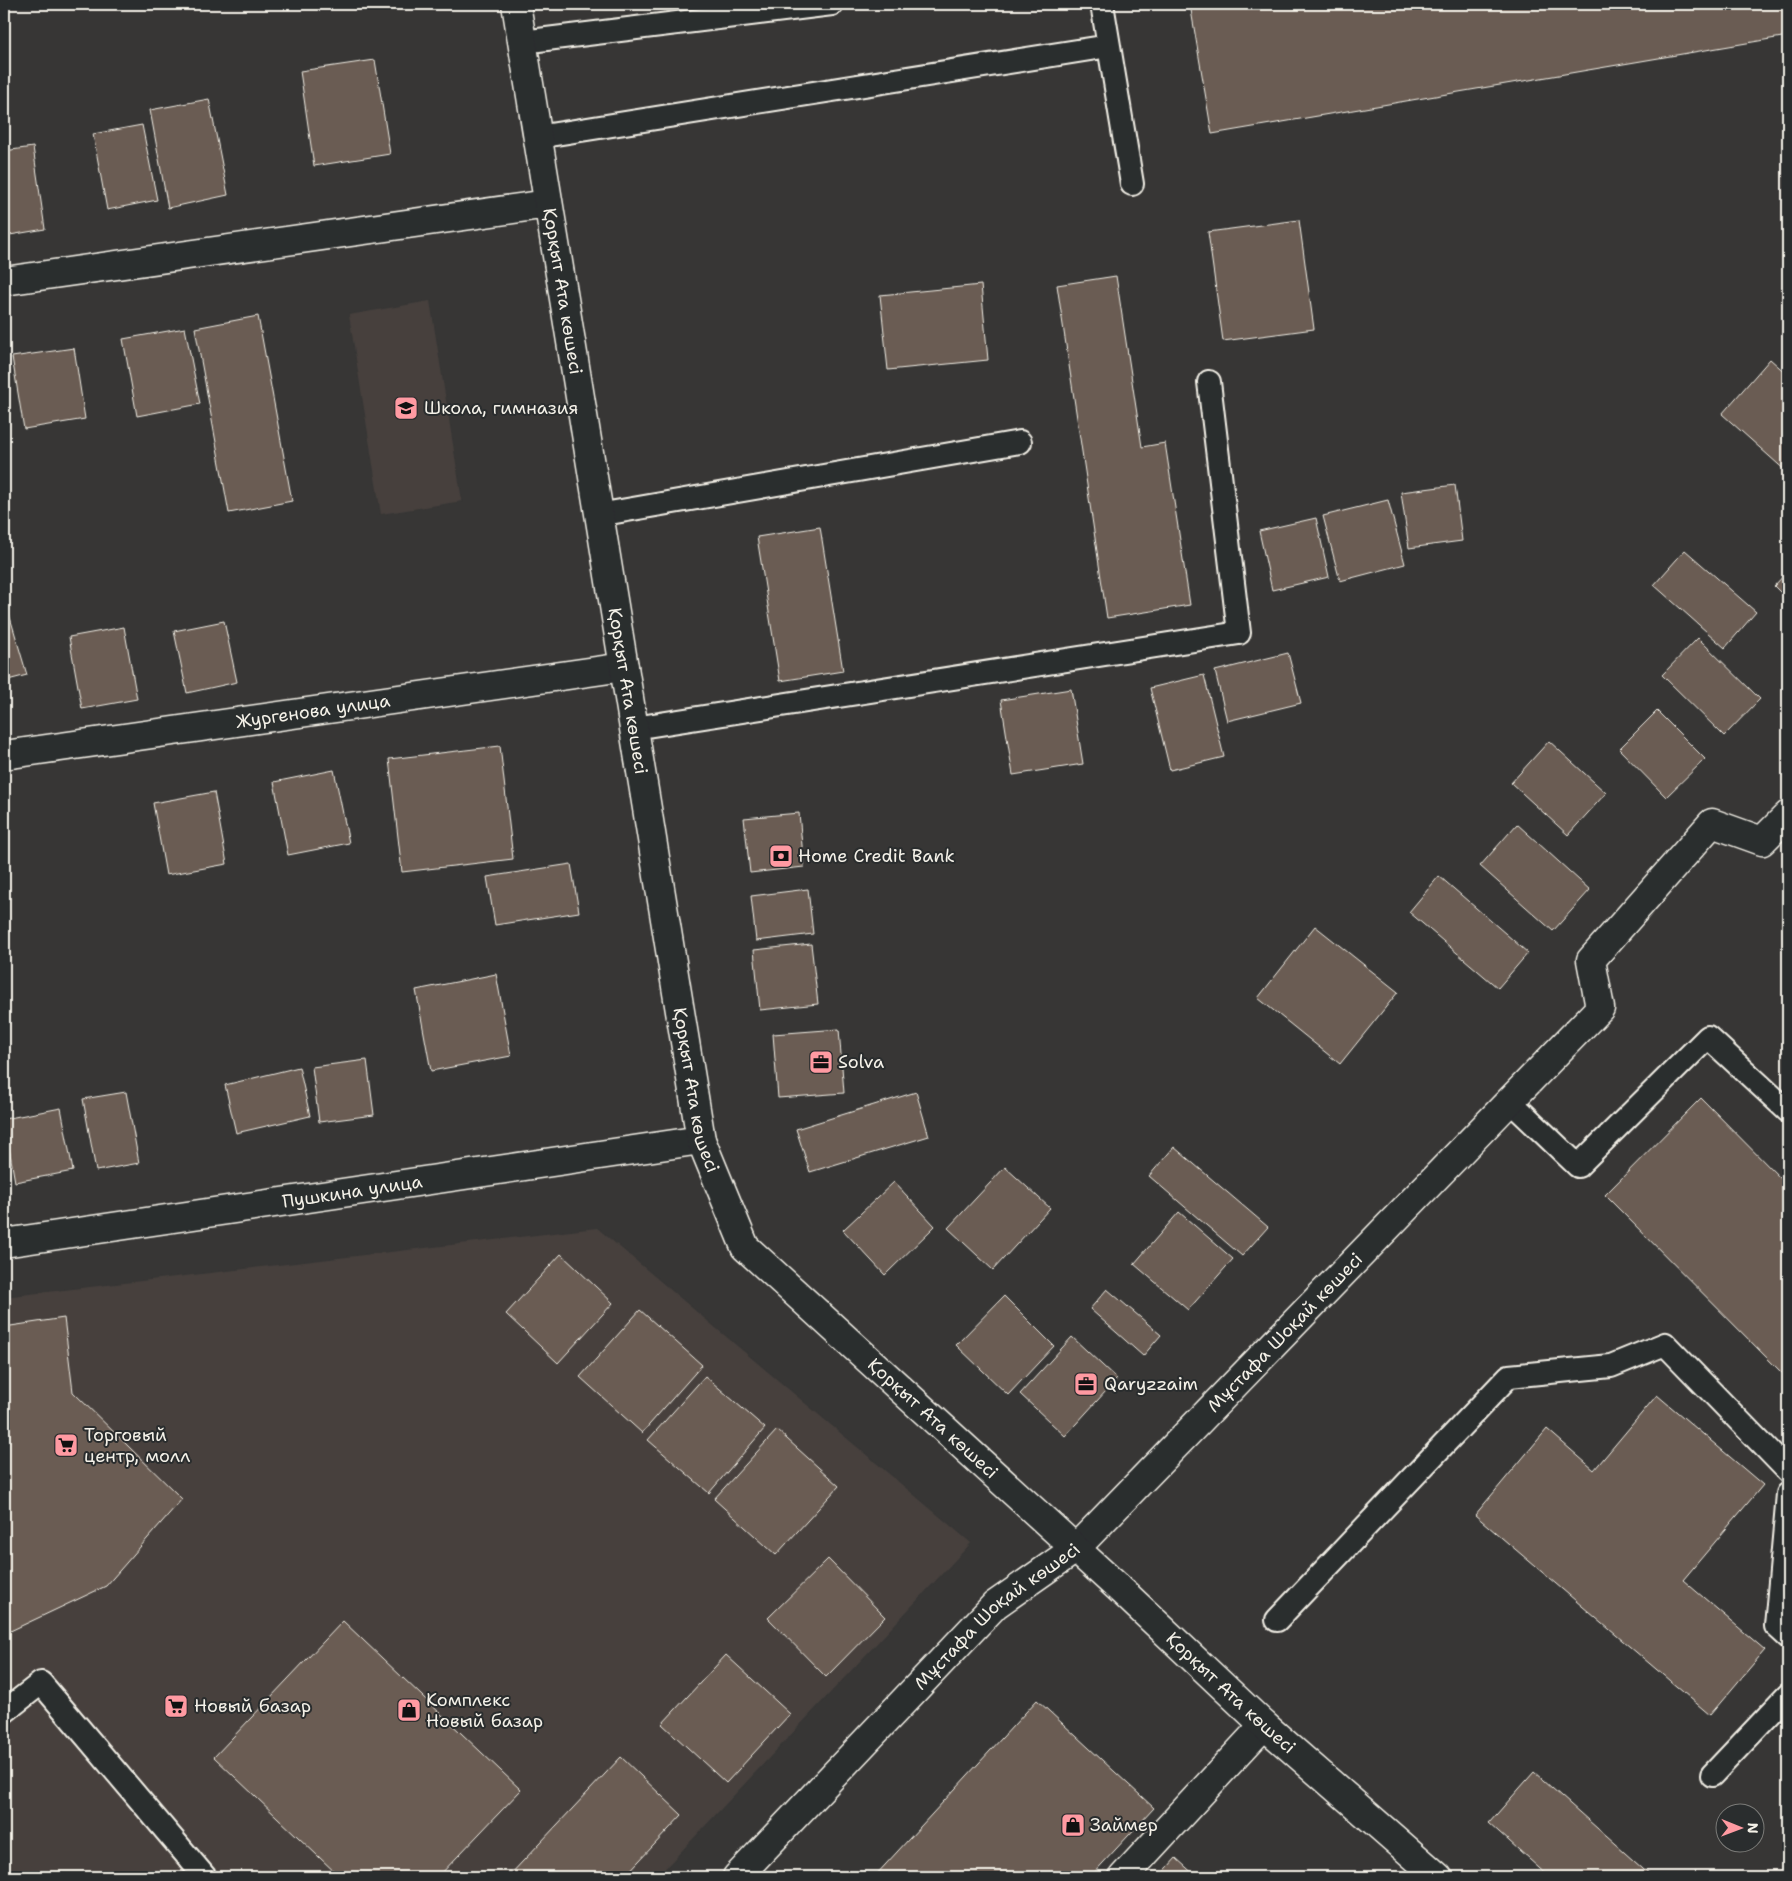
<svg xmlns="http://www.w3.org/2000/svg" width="1792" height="1881" font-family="'Shantell Sans',sans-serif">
<rect width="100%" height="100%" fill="#373635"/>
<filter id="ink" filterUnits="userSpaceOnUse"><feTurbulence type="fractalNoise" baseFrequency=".02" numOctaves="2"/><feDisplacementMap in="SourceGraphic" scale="10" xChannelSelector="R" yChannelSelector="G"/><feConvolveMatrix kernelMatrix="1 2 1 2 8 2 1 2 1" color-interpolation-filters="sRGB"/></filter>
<g filter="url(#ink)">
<!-- built -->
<path fill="#47413e" d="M 430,301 L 462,501 L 381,514 L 349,315 Z
M 597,1228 L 971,1543 L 657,1877 L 4,1877 L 4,1297 Z"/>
<!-- building -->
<path fill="#6b5c52" stroke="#f4f1e8" d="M 1190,4 L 1788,4 L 1788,36 L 1212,134 Z
M 375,60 L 390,154 L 314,166 L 300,71 Z
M 209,99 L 228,195 L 168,208 L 150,110 Z
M 142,125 L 157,200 L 107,210 L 93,134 Z
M 33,147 L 45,229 L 4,236 L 4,151 Z
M 1299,220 L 1314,329 L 1223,341 L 1208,232 Z
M 1116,276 L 1142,447 L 1165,443 L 1190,605 L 1107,618 L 1057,285 Z
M 981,285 L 988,360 L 888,370 L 880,295 Z
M 258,316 L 292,501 L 229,513 L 195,328 Z
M 185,328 L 200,404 L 137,416 L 123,339 Z
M 74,348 L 85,419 L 24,429 L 12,357 Z
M 1770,359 L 1788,375 L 1788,473 L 1722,414 Z
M 1455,485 L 1462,541 L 1409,548 L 1401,492 Z
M 1388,500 L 1405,564 L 1340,581 L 1323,516 Z
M 1316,518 L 1329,577 L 1272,590 L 1259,531 Z
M 820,527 L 843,671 L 780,681 L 757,537 Z
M 1685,550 L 1756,612 L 1725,648 L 1654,585 Z
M 1788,571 L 1788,600 L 1774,586 Z
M 9,614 L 27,675 L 4,681 L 4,616 Z
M 224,621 L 237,682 L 187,693 L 174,631 Z
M 124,627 L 137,699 L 82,709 L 69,637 Z
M 1698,638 L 1760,699 L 1724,736 L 1662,675 Z
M 1288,653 L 1301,703 L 1227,721 L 1215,671 Z
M 1204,675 L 1224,757 L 1170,770 L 1150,688 Z
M 1071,689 L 1083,764 L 1013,775 L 1001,700 Z
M 1657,711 L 1705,759 L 1666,797 L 1619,749 Z
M 1549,741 L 1606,793 L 1568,835 L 1511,783 Z
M 500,746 L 513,859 L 402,872 L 389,759 Z
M 334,770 L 349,843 L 288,855 L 274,782 Z
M 214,792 L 227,864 L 166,875 L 153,803 Z
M 799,813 L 804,867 L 750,873 L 744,818 Z
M 1517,824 L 1590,890 L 1553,931 L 1480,866 Z
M 571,864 L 579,912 L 495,925 L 487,877 Z
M 1439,876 L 1528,953 L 1498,988 L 1409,912 Z
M 808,889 L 813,934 L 756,941 L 751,896 Z
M 1315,926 L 1398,992 L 1340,1064 L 1258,998 Z
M 811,944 L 818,1004 L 760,1010 L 754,950 Z
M 496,974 L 511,1056 L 431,1071 L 416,990 Z
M 839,1029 L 844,1093 L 778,1098 L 773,1034 Z
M 367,1060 L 374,1115 L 319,1122 L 312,1067 Z
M 299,1067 L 310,1116 L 236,1133 L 225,1085 Z
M 126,1092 L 139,1163 L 96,1171 L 83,1099 Z
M 916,1092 L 929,1136 L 810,1172 L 796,1129 Z
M 1701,1098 L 1788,1186 L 1788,1379 L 1605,1195 Z
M 61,1108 L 73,1171 L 15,1182 L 4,1119 Z
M 1174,1147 L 1268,1227 L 1242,1256 L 1149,1176 Z
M 1005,1167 L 1050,1208 L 993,1270 L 948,1228 Z
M 894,1182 L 935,1226 L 885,1275 L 843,1230 Z
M 1179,1212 L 1233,1259 L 1188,1310 L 1134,1264 Z
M 561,1254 L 613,1303 L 558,1363 L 506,1314 Z
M 1107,1289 L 1161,1335 L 1143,1356 L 1090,1309 Z
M 1004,1296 L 1054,1346 L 1008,1395 L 956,1345 Z
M 640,1310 L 702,1365 L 642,1433 L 580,1377 Z
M 64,1318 L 73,1392 L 182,1499 L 106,1586 L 4,1634 L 4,1327 Z
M 1072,1337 L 1117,1379 L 1065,1436 L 1020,1394 Z
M 705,1376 L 765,1428 L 709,1493 L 648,1440 Z
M 1657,1395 L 1763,1485 L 1683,1580 L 1765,1650 L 1710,1715 L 1475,1515 L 1547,1429 L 1594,1470 Z
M 777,1430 L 839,1486 L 776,1555 L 714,1499 Z
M 828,1559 L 885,1617 L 826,1677 L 768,1618 Z
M 343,1621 L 521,1790 L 438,1877 L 340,1877 L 214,1757 Z
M 726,1655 L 790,1714 L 726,1783 L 662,1724 Z
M 1037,1700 L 1154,1808 L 1090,1877 L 874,1877 Z
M 621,1757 L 682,1815 L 624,1877 L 508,1877 Z
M 1534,1772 L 1652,1877 L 1549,1877 L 1489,1823 Z
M 1176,1858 L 1197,1877 L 1159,1877 Z"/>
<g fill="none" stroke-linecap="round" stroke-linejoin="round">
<!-- lane casing -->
<g stroke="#f4f1e8" stroke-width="26">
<path id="lane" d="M 1102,4 L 1132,184
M 522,42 L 832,4
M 537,137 L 1109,46
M 598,515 L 1020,442
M 634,728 L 1239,633 L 1209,382
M 1510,1101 L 1578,1166 L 1708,1037 L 1788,1111
M 1788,1494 L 1776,1626 L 1788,1637
M 1277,1620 L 1509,1376 L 1611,1366 L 1665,1344 L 1788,1471
M 4,1712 L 41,1683 L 205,1877
M 1712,1775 L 1788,1695"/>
</g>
<!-- street casing -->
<g stroke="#f4f1e8" stroke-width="31">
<g id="street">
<path d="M 4,281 L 548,204"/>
<path id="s1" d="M 4,755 L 624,667"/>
<path id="s2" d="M 4,1243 L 701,1140"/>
<path id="s3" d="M 737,1877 L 995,1605 L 1075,1549 L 1600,1008 L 1591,960 L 1712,823 L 1762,841 L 1788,815"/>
<path d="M 1123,1877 L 1264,1725"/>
</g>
</g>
<!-- secondary casing -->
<g stroke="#f4f1e8" stroke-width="31">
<g id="secondary">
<path id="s4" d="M 516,4 L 701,1140 L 745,1247 L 1122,1591 L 1264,1725 L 1438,1877"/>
</g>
</g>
<!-- lane -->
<use href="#lane" stroke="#2a2d2e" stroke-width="22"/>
<!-- street -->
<use href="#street" stroke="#2a2d2e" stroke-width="28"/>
<!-- secondary -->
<use href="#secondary" stroke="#2a2d2e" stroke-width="28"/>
</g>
</g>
<!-- icons -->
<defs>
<g id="school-square" transform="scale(1.25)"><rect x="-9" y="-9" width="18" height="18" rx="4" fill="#ff9aa2" stroke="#2a2d2e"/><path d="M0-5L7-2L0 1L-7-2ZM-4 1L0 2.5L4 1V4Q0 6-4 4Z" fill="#111"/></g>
<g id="bank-square" transform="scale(1.25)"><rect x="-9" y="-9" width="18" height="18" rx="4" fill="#ff9aa2" stroke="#2a2d2e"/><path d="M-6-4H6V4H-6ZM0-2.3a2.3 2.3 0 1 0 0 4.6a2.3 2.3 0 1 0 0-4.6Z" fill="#111"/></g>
<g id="office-square" transform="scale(1.25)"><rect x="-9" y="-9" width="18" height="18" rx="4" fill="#ff9aa2" stroke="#2a2d2e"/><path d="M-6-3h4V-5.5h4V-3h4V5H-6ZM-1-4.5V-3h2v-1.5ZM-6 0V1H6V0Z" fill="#111"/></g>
<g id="supermarket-square" transform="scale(1.25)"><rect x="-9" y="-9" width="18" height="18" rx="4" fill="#ff9aa2" stroke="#2a2d2e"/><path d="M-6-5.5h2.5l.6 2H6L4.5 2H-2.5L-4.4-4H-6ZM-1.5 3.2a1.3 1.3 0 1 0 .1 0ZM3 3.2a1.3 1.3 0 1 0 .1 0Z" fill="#111"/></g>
<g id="shop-square" transform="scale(1.25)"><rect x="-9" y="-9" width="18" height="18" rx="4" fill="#ff9aa2" stroke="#2a2d2e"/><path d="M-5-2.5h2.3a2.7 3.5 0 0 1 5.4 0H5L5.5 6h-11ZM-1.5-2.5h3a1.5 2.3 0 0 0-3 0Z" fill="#111"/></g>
</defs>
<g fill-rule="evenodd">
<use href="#school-square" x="406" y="408"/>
<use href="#bank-square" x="781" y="856"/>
<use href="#office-square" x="821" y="1062"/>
<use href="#office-square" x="1086" y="1384"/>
<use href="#supermarket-square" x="66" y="1445"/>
<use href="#supermarket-square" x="176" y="1706"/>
<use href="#shop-square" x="409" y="1710"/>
<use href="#shop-square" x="1073" y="1825"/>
</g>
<g text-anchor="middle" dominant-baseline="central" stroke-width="4" stroke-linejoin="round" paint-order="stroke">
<!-- street labels -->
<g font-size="18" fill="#f4f1e8" stroke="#2a2d2e">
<text stroke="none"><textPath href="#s4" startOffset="291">Қорқыт Ата көшесі</textPath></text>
<text stroke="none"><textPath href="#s4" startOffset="696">Қорқыт Ата көшесі</textPath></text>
<text stroke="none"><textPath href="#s1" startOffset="312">Жургенова улица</textPath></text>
<text stroke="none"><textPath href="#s4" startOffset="1101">Қорқыт Ата көшесі</textPath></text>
<text stroke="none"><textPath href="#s2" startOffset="352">Пушкина улица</textPath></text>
<text stroke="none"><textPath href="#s3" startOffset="774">Мұстафа Шоқай көшесі</textPath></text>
<text stroke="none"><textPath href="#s4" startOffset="1521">Қорқыт Ата көшесі</textPath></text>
<text stroke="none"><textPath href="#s3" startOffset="369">Мұстафа Шоқай көшесі</textPath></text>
<text stroke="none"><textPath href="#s4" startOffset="1926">Қорқыт Ата көшесі</textPath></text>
</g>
<!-- poi labels -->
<g font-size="18" fill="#f4f1e8" stroke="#2a2d2e" text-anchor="start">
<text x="424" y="408">Школа, гимназия</text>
<text x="798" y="856">Home Credit Bank</text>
<text x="838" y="1062">Solva</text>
<text x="1104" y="1384">Qaryzzaim</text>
<text x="84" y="1435">Торговый<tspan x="84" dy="21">центр, молл</tspan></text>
<text x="426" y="1700">Комплекс<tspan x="426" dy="21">Новый базар</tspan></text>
<text x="194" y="1706">Новый базар</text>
<text x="1090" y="1825">Займер</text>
</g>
</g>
<!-- margin -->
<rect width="1792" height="1881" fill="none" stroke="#2a2d2e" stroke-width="20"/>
<rect x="10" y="10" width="1772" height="1861" fill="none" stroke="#f4f1e8" stroke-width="2" filter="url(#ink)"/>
<!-- north arrow -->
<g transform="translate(1740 1828) rotate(91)"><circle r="24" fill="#2a2d2e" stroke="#7b7b78"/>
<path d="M0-4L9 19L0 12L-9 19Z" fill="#ff9aa2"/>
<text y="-8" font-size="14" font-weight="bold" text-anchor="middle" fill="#f4f1e8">N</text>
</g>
</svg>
